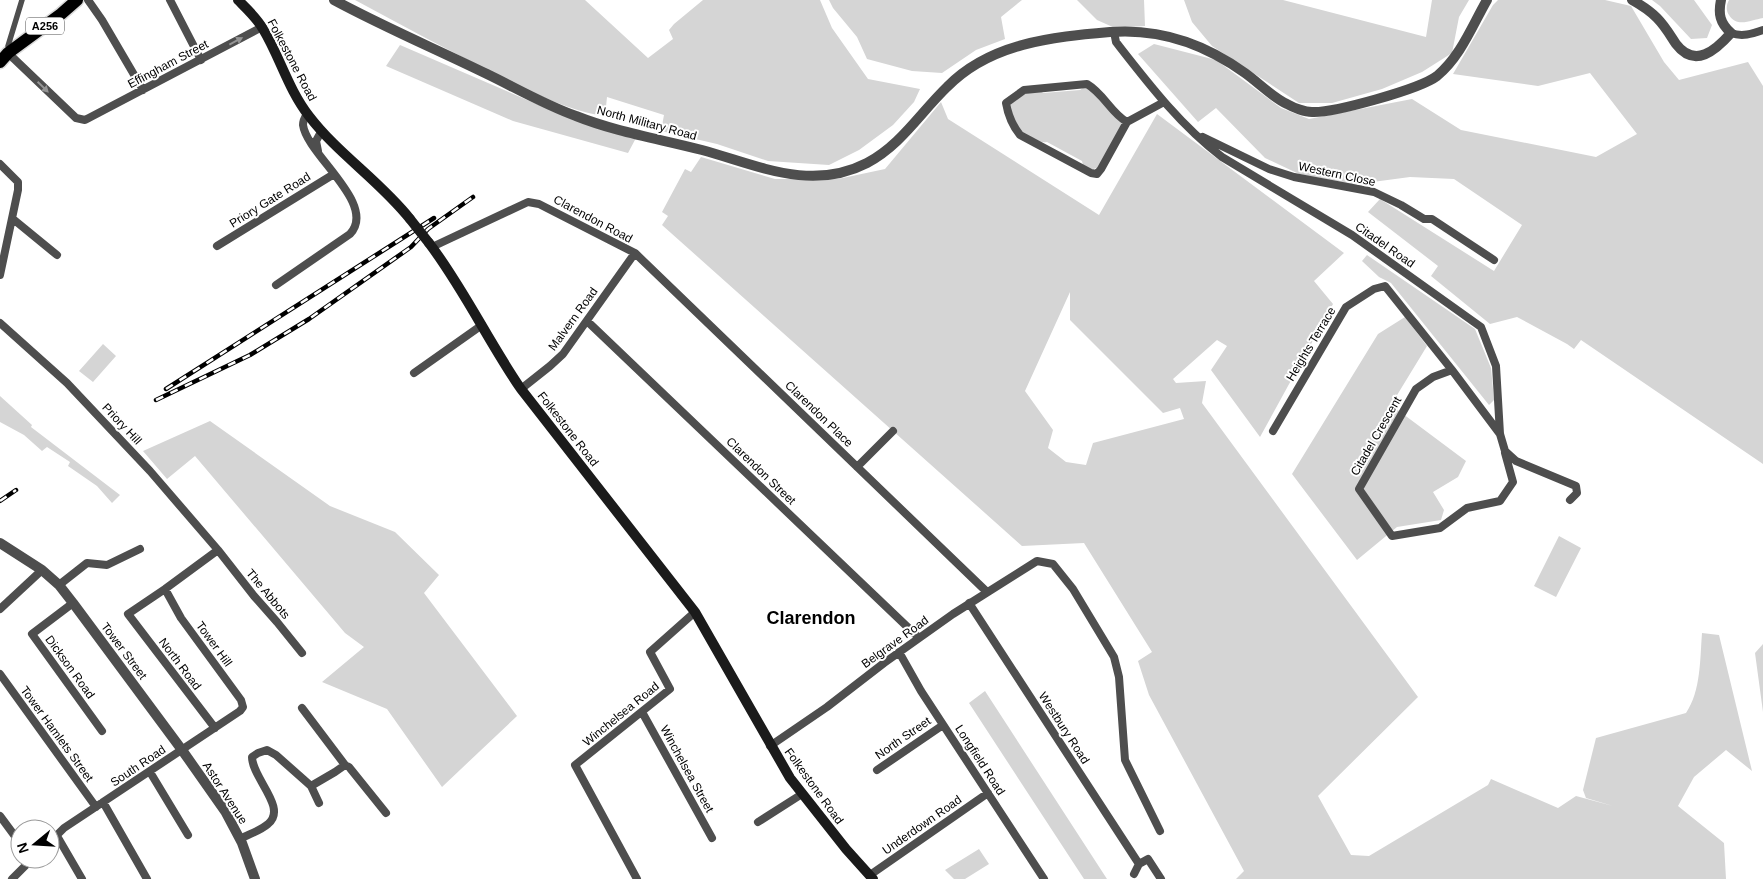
<svg xmlns="http://www.w3.org/2000/svg" width="1763" height="879" font-family="Arial,sans-serif">
<rect width="100%" height="100%" fill="#fff"/>
<!-- green -->
<path fill="#d5d5d5" fill-rule="evenodd" d="M 355,0 L 585,0 L 648,58 L 673,39 L 669,30 L 674,24 L 703,0 L 820,0 L 832,28 L 868,79 L 920,89 L 914,102 L 893,125 L 859,150 L 829,165 L 768,161 L 717,144 L 661,131 L 664,115 L 607,97 L 605,116 C 567,111 535,93 501,77 C 452,52 403,26 355,0 Z
M 829,0 L 1022,0 L 1001,17 L 1005,39 L 976,50 L 942,73 L 912,71 L 867,59 L 857,37 L 833,8 Z
M 1077,0 L 1144,0 L 1145,26 L 1115,28 L 1097,20 Z
M 1184,0 L 1283,0 L 1426,37 L 1432,0 L 1469,0 L 1459,17 L 1452,53 L 1422,72 L 1382,89 L 1332,103 L 1299,103 L 1212,46 L 1192,22 Z
M 1498,0 L 1605,0 L 1631,6 L 1664,62 L 1679,80 L 1748,62 L 1763,86 L 1763,464 L 1581,340 L 1574,349 L 1567,344 L 1517,317 L 1490,324 L 1431,276 L 1438,266 L 1368,212 L 1380,199 L 1494,271 L 1522,225 L 1454,179 L 1410,177 L 1350,185 L 1299,174 L 1265,158 L 1216,108 L 1198,122 L 1138,54 L 1154,44 L 1216,60 L 1281,108 L 1309,119 L 1412,99 L 1461,130 L 1596,157 L 1637,134 L 1590,73 L 1538,86 L 1453,74 L 1493,5 Z
M 1652,0 L 1694,0 L 1712,25 L 1707,38 L 1691,39 L 1660,6 Z
M 1729,0 L 1763,0 L 1763,18 C 1751,20 1737,28 1729,15 C 1726,11 1726,5 1729,0 Z
M 400,45 L 569,118 L 636,138 L 628,153 L 513,121 L 386,66 Z
M 1087,85 L 1124,122 L 1100,166 C 1093,171 1090,169 1083,165 L 1082,161 L 1047,142 C 1038,144 1020,134 1015,125 C 1012,119 1011,111 1010,104 L 1025,94 L 1040,90 L 1043,93 L 1080,90 Z
M 941,102 L 948,119 L 1099,215 L 1157,114 L 1344,253 L 1314,281 L 1333,304 L 1260,437 L 1211,370 L 1227,346 L 1217,340 L 1173,379 L 1176,383 L 1206,381 L 1202,403 L 1418,697 L 1318,796 L 1351,855 L 1369,856 L 1488,785 L 1491,779 L 1558,808 L 1576,796 L 1613,806 L 1586,798 L 1583,790 L 1596,738 L 1686,713 C 1701,691 1700,659 1702,633 L 1719,635 L 1752,771 L 1726,750 L 1694,777 L 1678,806 L 1724,843 L 1726,879 L 1236,879 L 1244,871 L 1149,695 L 1138,661 L 1152,652 L 1084,543 L 1022,546 L 662,225 L 668,216 L 662,212 L 685,169 L 691,172 L 701,157 L 775,179 L 838,179 L 885,169 ZM 1070,292 L 1070,320 L 1163,413 L 1180,408 L 1184,419 L 1093,443 L 1086,465 L 1066,462 L 1048,448 L 1053,430 L 1025,391 Z
M 1367,255 L 1475,329 L 1491,368 L 1494,400 L 1489,405 L 1391,283 L 1379,277 L 1362,261 Z
M 1405,317 L 1427,346 L 1391,405 L 1466,461 L 1458,477 L 1433,492 L 1444,510 L 1441,520 L 1397,527 L 1357,560 L 1292,474 L 1378,334 Z
M 103,344 L 116,356 L 93,382 L 79,371 Z
M 0,396 L 32,425 L 31,427 L 120,495 L 112,503 L 97,486 L 68,466 L 70,462 L 47,447 L 42,451 L 24,435 L 0,422 Z
M 210,421 L 330,506 L 395,532 L 439,575 L 424,593 L 517,716 L 442,787 L 387,709 L 322,682 L 364,647 L 345,633 L 195,456 L 167,479 L 143,451 Z
M 1559,536 L 1581,548 L 1556,597 L 1534,586 Z
M 1763,644 L 1763,712 L 1755,653 Z
M 985,691 L 1107,879 L 1084,879 L 969,703 Z
M 979,849 L 989,864 L 965,879 L 954,879 L 945,870 Z"/>
<g fill="none" stroke-linecap="round" stroke-linejoin="round">
<!-- primary casing -->
<g stroke="#dbdbdb" stroke-width="15">
<path id="primary" d="M 0,62 L 8,53 L 61,14 L 77,0"/>
</g>
<!-- pedestrian -->
<path stroke="#4e4e4e" stroke-width="5.5" d="M 11,50 L 8,46 L 22,0"/>
<!-- minor -->
<path stroke="#4e4e4e" stroke-width="8" d="M 88,0 L 102,20 L 143,90
M 170,0 L 201,60
M 1114,32 L 1116,42 C 1148,83 1180,125 1222,157 L 1352,235 L 1481,327 L 1496,366 L 1500,434 L 1505,451 L 1516,461 L 1576,486 L 1577,493 L 1570,500
M 1731,33 C 1742,37 1752,34 1763,30
M 8,53 L 76,118 L 85,120 L 262,27
M 1127,122 C 1111,113 1104,94 1087,84 L 1024,90 L 1006,103 C 1008,115 1012,125 1020,135 L 1091,173 L 1097,174 L 1101,169 L 1127,122 L 1164,102
M 1203,137 L 1269,169 L 1294,177 L 1374,192 L 1401,205 L 1424,219 L 1432,219 L 1494,260
M 318,151 L 316,141 L 321,132
M 0,164 L 18,182 L 18,190 L 0,275
M 13,219 L 57,255
M 217,246 L 334,174
M 432,247 L 528,202 L 539,204 L 635,253 L 987,592
M 276,285 L 350,234 C 378,204 307,155 303,125 C 303,120 305,117 307,114
M 587,321 L 919,638
M 0,323 L 67,383 L 150,471 L 218,550 L 254,596 L 277,622 L 302,653
M 1452,370 L 1433,377 L 1416,389 L 1359,489 L 1392,536 L 1440,528 L 1467,508 L 1500,501 L 1513,482 L 1505,453
M 414,373 L 482,325
M 521,389 L 550,366 L 563,354 L 635,253
M 1273,431 L 1346,307 L 1374,289 L 1385,286 L 1452,370 L 1500,434
M 857,467 L 893,431
M 59,585 L 87,563 L 107,565 L 140,549
M 73,603 L 32,634 L 102,731
M 969,603 L 1139,864
M 0,609 L 42,570
M 899,652 L 921,691 L 1044,879
M 0,674 L 96,807
M 302,708 L 345,765 L 335,772 L 311,786
M 642,712 L 712,838
M 215,728 L 128,614 L 165,589 L 218,550
M 770,746 L 827,707 L 884,663 L 953,614 L 1037,561 L 1053,564 L 1073,589 L 1114,657 L 1119,677 L 1125,760 L 1160,831
M 345,765 L 349,767 L 386,813
M 877,770 L 943,725
M 150,772 L 188,835
M 103,802 L 147,879
M 0,816 L 20,843
M 758,822 L 802,794
M 57,836 L 82,879
M 240,839 C 249,834 260,831 268,824 C 288,808 252,778 252,757 L 258,753 L 267,750 L 276,755 L 311,786 L 319,803
M 50,842 L 64,828 L 240,711 L 243,707 L 241,700 L 181,618 L 165,589
M 1134,874 L 1139,864 L 1148,859 L 1161,879
M 870,875 L 988,793
M 12,879 L 32,859
M 637,879 L 575,765 L 670,689 L 650,652 L 695,612"/>
<!-- tertiary -->
<path stroke="#4e4e4e" stroke-width="10" d="M 334,0 C 384,27 436,49 487,74 C 516,88 545,105 576,116 C 616,132 660,139 702,150 C 757,165 811,192 867,163 C 901,145 920,113 947,87 C 990,43 1052,37 1110,32 C 1161,28 1205,44 1245,73 C 1259,83 1272,97 1287,104 C 1294,108 1305,112 1312,112 C 1334,113 1420,89 1437,76 C 1461,56 1472,26 1487,0
M 1632,0 C 1641,5 1650,11 1657,18 C 1665,26 1670,35 1676,44 C 1695,69 1716,50 1731,33 C 1720,23 1718,14 1721,0
M 0,543 L 42,570 L 59,585 L 73,603 L 182,750 L 225,811 L 242,843 L 255,879"/>
<!-- secondary -->
<path stroke="#1b1b1b" stroke-width="10" d="M 238,0 C 247,9 257,18 263,29 C 280,57 288,89 309,116 C 338,154 380,181 410,219
M 429,243 C 464,289 488,341 521,389 L 695,612 L 790,778 L 846,849 L 873,879"/>
<!-- primary -->
<use href="#primary" stroke="#000" stroke-width="12"/>
<!-- rail casing -->
<g stroke="#000" stroke-width="4.5">
<path id="rail" d="M 166,389 L 434,218
M 156,400 L 250,355 L 309,319 L 411,247 L 428,229 L 473,197
M 0,501 L 16,490"/>
</g>
<!-- rail -->
<use href="#rail" stroke="#fff" stroke-width="2.5" stroke-dasharray="8" stroke-linecap="butt"/>
<!-- secondary-bridge -->
<path stroke="#1b1b1b" stroke-width="10" d="M 410,219 L 429,243"/>
</g>
<!-- one-way arrows -->
<defs><path id="oneway-solid" d="M-6-.8H1V-3.2L6.5 0L1 3.2V.8H-6Z" transform="scale(1.25)"/></defs>
<g fill="#959595">
<use href="#oneway-solid" transform="translate(236 41) rotate(-28)"/>
<use href="#oneway-solid" transform="translate(43 87) rotate(44)"/>
</g>
<g text-anchor="middle" dominant-baseline="central" stroke-width="4" stroke-linejoin="round" paint-order="stroke">
<!-- shield labels -->
<rect fill="#fff" stroke="#4c4c4c" stroke-width="1" x="26" y="17.5" width="38" height="17" rx="4"/>
<g font-size="11" font-weight="bold" fill="#000">
<text x="45" y="26">A256</text>
</g>
<!-- street labels -->
<g font-size="12" fill="#000" stroke="#fff">
<text transform="translate(292 60) rotate(62)">Folkestone Road</text>
<text transform="translate(168 64) rotate(-28)">Effingham Street</text>
<text transform="translate(647 123) rotate(15)">North Military Road</text>
<text transform="translate(1337 174) rotate(12)">Western Close</text>
<text transform="translate(270 200) rotate(-32)">Priory Gate Road</text>
<text transform="translate(593 219) rotate(28)">Clarendon Road</text>
<text transform="translate(1385 245) rotate(35)">Citadel Road</text>
<text transform="translate(573 319) rotate(-54)">Malvern Road</text>
<text transform="translate(1311 344) rotate(-59)">Heights Terrace</text>
<text transform="translate(819 414) rotate(44)">Clarendon Place</text>
<text transform="translate(122 424) rotate(47)">Priory Hill</text>
<text transform="translate(568 429) rotate(52)">Folkestone Road</text>
<text transform="translate(1376 436) rotate(-60)">Citadel Crescent</text>
<text transform="translate(761 471) rotate(44)">Clarendon Street</text>
<text transform="translate(268 594) rotate(50)">The Abbots</text>
<text transform="translate(895 642) rotate(-36)">Belgrave Road</text>
<text transform="translate(214 644) rotate(54)">Tower Hill</text>
<text transform="translate(124 651) rotate(53)">Tower Street</text>
<text transform="translate(180 664) rotate(53)">North Road</text>
<text transform="translate(70 667) rotate(54)">Dickson Road</text>
<text transform="translate(621 714) rotate(-39)">Winchelsea Road</text>
<text transform="translate(1064 728) rotate(57)">Westbury Road</text>
<text transform="translate(57 734) rotate(54)">Tower Hamlets Street</text>
<text transform="translate(903 738) rotate(-35)">North Street</text>
<text transform="translate(980 760) rotate(57)">Longfield Road</text>
<text transform="translate(138 766) rotate(-34)">South Road</text>
<text transform="translate(687 769) rotate(61)">Winchelsea Street</text>
<text transform="translate(814 786) rotate(54)">Folkestone Road</text>
<text transform="translate(225 793) rotate(57)">Astor Avenue</text>
<text transform="translate(922 825) rotate(-35)">Underdown Road</text>
</g>
<!-- district labels -->
<g font-size="18" font-weight="bold" fill="#000" stroke="#fff">
<text x="811" y="618">Clarendon</text>
</g>
</g>
<!-- north arrow -->
<g transform="translate(35 844) rotate(252)"><circle r="24" fill="#ffffff" stroke="#999999"/>
<path d="M0-4L9 19L0 12L-9 19Z" fill="#000000"/>
<text y="-8" font-size="14" font-weight="bold" text-anchor="middle" fill="#000000">N</text>
</g>
</svg>
